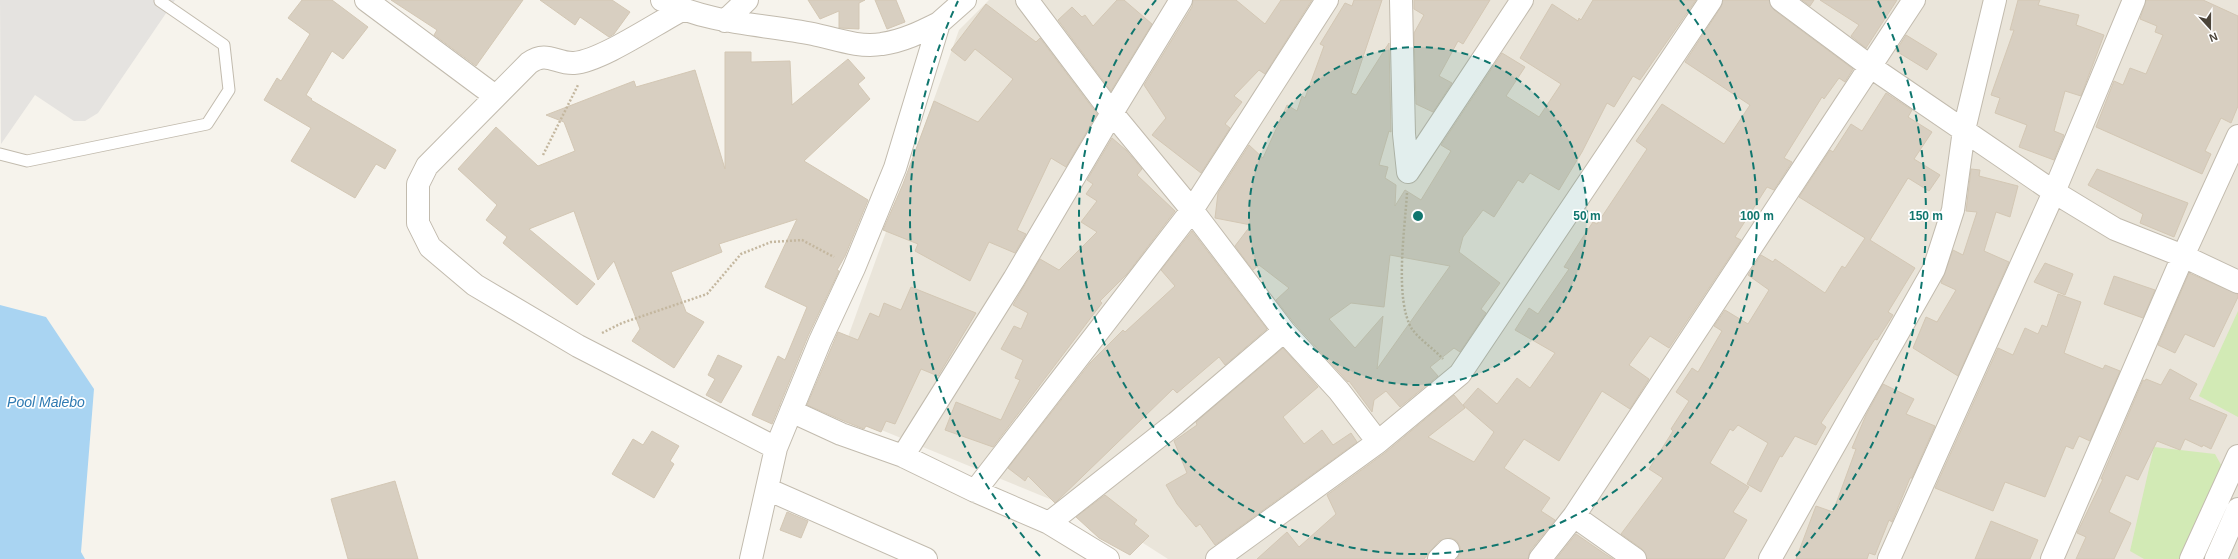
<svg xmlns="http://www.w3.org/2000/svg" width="2238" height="559" font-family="Arial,sans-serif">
<rect width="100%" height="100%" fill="#f6f3ec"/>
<!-- residential -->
<path fill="#eae5da" d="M 989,0 L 2238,0 L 2238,559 L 1168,559 L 1118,527 L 823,406 L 959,30 Z"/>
<!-- green -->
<path fill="#d2eab5" d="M 2238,311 L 2238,417 L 2199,396 Z
M 2154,447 L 2215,454 L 2225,472 L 2186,559 L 2144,559 L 2130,551 Z"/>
<!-- parking -->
<path fill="#e5e3e0" d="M 0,0 L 175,0 L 98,113 L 85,121 L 74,121 L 35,95 L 1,144 Z"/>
<!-- water -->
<path fill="#a9d4f2" d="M 0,305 L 46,317 L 94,389 L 81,552 L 85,559 L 0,559 Z"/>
<!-- building -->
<path fill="#d8cfc1" stroke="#d3c7b4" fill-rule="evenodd" d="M 302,0 L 332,0 L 368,27 L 343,59 L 332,51 L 306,95 L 312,99 L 311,100 L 396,150 L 385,169 L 376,164 L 355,198 L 291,161 L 311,128 L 264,100 L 277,78 L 281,81 L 310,34 L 288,18 Z
M 391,0 L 523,0 L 476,66 L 434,35 L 437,30 Z
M 540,0 L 612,0 L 630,12 L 614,34 L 609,37 L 580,17 L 575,25 Z
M 808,0 L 865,0 L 859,3 L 859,29 L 839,28 L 839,11 L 820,19 Z
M 875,0 L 896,0 L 905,22 L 887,29 Z
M 1117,0 L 1124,0 L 1152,24 L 1111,91 L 1058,20 L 1072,7 L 1082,17 L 1085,15 L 1093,26 Z
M 1193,0 L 1236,0 L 1265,24 L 1281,0 L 1312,0 L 1265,74 L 1259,70 L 1234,96 L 1242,102 L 1225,124 L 1230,128 L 1201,173 L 1152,135 L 1166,118 L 1144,85 L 1192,7 Z
M 1354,0 L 1382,0 L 1351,93 L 1356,95 L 1389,43 L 1391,132 L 1389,131 L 1379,165 L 1388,167 L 1385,178 L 1396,185 L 1395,206 L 1405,190 L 1421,200 L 1451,151 L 1441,145 L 1502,53 L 1525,67 L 1506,96 L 1539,117 L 1561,84 L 1520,58 L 1552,4 L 1578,21 L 1579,18 L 1581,20 L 1593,0 L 1696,0 L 1640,80 L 1633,76 L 1614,107 L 1607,103 L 1582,152 L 1559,190 L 1530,173 L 1523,183 L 1518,180 L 1494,217 L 1483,210 L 1463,237 L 1459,252 L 1500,283 L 1481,309 L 1486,313 L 1460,352 L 1454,348 L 1430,367 L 1438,376 L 1400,407 L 1386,391 L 1374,400 L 1372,412 L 1349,381 L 1348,382 L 1294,323 L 1276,300 L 1289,288 L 1259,265 L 1253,270 L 1235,246 L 1251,225 L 1215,218 L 1218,193 L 1249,145 L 1263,158 L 1287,105 L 1297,111 L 1302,96 L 1305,98 L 1324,46 L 1320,44 L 1345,3 L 1352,6 ZM 1390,255 L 1450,266 L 1377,369 L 1383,316 L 1355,348 L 1329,319 L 1351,303 L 1384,307 Z
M 1414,0 L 1490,0 L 1463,44 L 1458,41 L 1439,76 L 1452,83 L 1433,112 L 1416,104 L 1414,33 L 1424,15 L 1414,9 Z
M 1723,0 L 1769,0 L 1774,10 L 1853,69 L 1845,82 L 1839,78 L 1824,99 L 1822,97 L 1784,158 L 1792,162 L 1774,190 L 1767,187 L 1735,237 L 1741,240 L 1669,348 L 1650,336 L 1629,365 L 1649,379 L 1630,409 L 1602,391 L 1559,461 L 1524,439 L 1504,468 L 1550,498 L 1541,511 L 1555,520 L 1530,551 L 1528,559 L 1457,559 L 1460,554 L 1460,547 L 1457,541 L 1451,538 L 1439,541 L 1424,559 L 1257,559 L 1287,532 L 1299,547 L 1336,514 L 1327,495 L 1386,452 L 1454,395 L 1465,408 L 1428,437 L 1474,462 L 1494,432 L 1463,405 L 1478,388 L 1497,404 L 1517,378 L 1530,388 L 1555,353 L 1515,330 L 1529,308 L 1538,314 L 1569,269 L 1564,267 L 1581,240 L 1593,222 L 1597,224 L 1647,149 L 1636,141 L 1662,104 L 1724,144 L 1750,105 L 1685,62 L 1721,7 Z
M 1802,0 L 1814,0 L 1810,6 Z
M 1820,0 L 1897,0 L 1866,48 L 1851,36 L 1859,25 Z
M 2018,0 L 2040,0 L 2038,5 L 2079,15 L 2076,25 L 2104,35 L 2081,96 L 2065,91 L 2054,131 L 2064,135 L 2054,160 L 2019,147 L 2027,125 L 1995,113 L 2000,98 L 1991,95 L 2014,30 L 2010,30 Z
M 2146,0 L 2203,0 L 2238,16 L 2238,106 L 2231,123 L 2221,118 L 2205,151 L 2211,154 L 2202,174 L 2096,127 L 2114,81 L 2123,85 L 2130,68 L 2146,74 L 2163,35 L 2155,32 L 2157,26 L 2140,19 Z
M 986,4 L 1036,42 L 1040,38 L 1097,114 L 1066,167 L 1051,158 L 1017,230 L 1026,234 L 1015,253 L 989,242 L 970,281 L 915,251 L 918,244 L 883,230 L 903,184 L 934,101 L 978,122 L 1013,79 L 975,49 L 965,61 L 951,50 Z
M 1906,35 L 1937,54 L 1927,70 L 1896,51 Z
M 725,52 L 751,52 L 751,62 L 790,61 L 792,105 L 848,59 L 865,78 L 858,84 L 870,99 L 804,161 L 868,200 L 845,256 L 837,270 L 839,271 L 808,336 L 772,424 L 752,415 L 778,356 L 785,360 L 807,307 L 765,287 L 797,219 L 719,244 L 722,252 L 671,272 L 686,312 L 704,322 L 674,368 L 632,341 L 640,329 L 614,261 L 598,280 L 574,211 L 529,229 L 595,284 L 577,305 L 503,243 L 507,237 L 486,220 L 497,205 L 458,169 L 496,127 L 538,166 L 575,151 L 564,122 L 546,115 L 634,81 L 636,87 L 695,70 L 725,169 Z
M 1886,93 L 1912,110 L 1908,117 L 1932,132 L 1914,159 L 1940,175 L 1929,191 L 1908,178 L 1870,240 L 1915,268 L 1888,312 L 1893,315 L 1877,340 L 1875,339 L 1821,423 L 1826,427 L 1816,445 L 1795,436 L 1782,457 L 1780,456 L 1761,492 L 1747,484 L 1768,443 L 1738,425 L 1733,431 L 1730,429 L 1710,463 L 1749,487 L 1733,512 L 1747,520 L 1724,559 L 1647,559 L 1642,549 L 1621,534 L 1663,478 L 1649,469 L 1673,431 L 1671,429 L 1689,401 L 1676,392 L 1692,368 L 1698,372 L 1722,331 L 1714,326 L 1725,310 L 1748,324 L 1769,290 L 1748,275 L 1761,255 L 1773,262 L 1775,259 L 1825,293 L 1842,266 L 1845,268 L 1865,238 L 1799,197 L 1830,150 L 1833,152 L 1851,124 L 1862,131 Z
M 1112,138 L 1126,150 L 1142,169 L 1137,175 L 1175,211 L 1127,274 L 1100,301 L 1102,303 L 993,447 L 945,430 L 956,402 L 1001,420 L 1020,380 L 1015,378 L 1023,360 L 1001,349 L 1014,326 L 1021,329 L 1028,313 L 1013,305 L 1040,259 L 1059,270 L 1097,232 L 1081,222 L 1097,201 L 1086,194 L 1093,184 L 1087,180 Z
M 1971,169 L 1980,170 L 1979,176 L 2018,186 L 2010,217 L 1996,212 L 1984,251 L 2009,262 L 1958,376 L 1913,348 L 1926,317 L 1937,322 L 1956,290 L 1941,283 L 1953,250 L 1963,255 L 1977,212 L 1966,211 Z
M 2097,169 L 2188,203 L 2174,237 L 2140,223 L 2143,214 L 2088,185 Z
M 1192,231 L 1267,329 L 1225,365 L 1219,357 L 1177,393 L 1173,389 L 1055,503 L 1028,476 L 1025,481 L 1008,468 L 1090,363 L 1123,330 L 1125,332 L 1175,286 L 1161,270 Z
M 2045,263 L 2073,274 L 2065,295 L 2034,282 Z
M 2189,273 L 2238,294 L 2238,297 L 2214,347 L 2185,334 L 2175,353 L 2158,345 Z
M 2114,276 L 2155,290 L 2143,318 L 2104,304 Z
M 911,287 L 976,313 L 938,376 L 921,369 L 895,424 L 886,421 L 881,432 L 866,426 L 864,429 L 846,422 L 807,405 L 838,332 L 858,340 L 870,313 L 879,317 L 884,303 L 901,310 Z
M 2058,294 L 2081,302 L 2064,353 L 2103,369 L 2105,365 L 2120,371 L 2090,441 L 2079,436 L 2073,449 L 2066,446 L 2045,497 L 2005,482 L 1993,511 L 1935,488 L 1998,348 L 2013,355 L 2025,328 L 2038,334 L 2042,325 L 2047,327 Z
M 1283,348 L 1318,387 L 1283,417 L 1304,444 L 1322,430 L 1333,445 L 1351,433 L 1357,442 L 1215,545 L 1200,524 L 1196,527 L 1177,504 L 1166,485 L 1187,473 L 1174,441 L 1197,425 L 1196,422 Z
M 718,355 L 742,366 L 721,403 L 706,395 L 715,379 L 708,375 Z
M 2170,369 L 2197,384 L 2189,399 L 2227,415 L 2211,449 L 2203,445 L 2202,447 L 2185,439 L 2180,450 L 2157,441 L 2138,480 L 2126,475 L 2109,512 L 2131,523 L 2114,559 L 2076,559 L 2086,537 L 2077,533 L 2103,479 L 2101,479 L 2143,380 L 2145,381 L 2146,379 L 2161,385 Z
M 1883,384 L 1914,399 L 1906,414 L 1935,426 L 1912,478 L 1910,478 L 1892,522 L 1889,520 L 1875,555 L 1869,553 L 1867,559 L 1796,559 L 1816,506 L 1833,512 L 1856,449 L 1852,448 L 1866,415 Z
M 652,431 L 679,446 L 670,461 L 674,464 L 654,498 L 612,474 L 633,439 L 643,445 Z
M 395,481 L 418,559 L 348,559 L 331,499 Z
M 1105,495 L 1137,520 L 1134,524 L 1149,536 L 1130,555 L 1099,538 L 1076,517 Z
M 787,512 L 808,521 L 801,538 L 780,530 Z
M 1991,521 L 2038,540 L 2030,559 L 1975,559 Z
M 1576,534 L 1605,554 L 1613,559 L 1556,559 Z"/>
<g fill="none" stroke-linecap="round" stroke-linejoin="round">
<!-- service casing -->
<g stroke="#c2bbae" stroke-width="13">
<path id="service" d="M 0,154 L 27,161 L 207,124 L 229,90 L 224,45 L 160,1"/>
</g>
<!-- minor casing -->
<g stroke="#c2bbae" stroke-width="24">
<path id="minor" d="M 366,0 L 495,96
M 662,0 C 709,24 763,24 813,34 C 836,39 859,48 882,44 C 903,41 921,32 939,23
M 1027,0 L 1112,113 L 1192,210 L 1284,331 L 1339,391 L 1378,442
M 1401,0 L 1404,134 L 1408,172
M 1781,0 L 1871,67 L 2054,192 L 2115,229 L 2183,256 L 2238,282
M 682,10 C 655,24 601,61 574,63 C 556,64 547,50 529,63 L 427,166 L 418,184 L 418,223 L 430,247 L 475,285 L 578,346 L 776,448
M 725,21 L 747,0
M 1408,172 L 1522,0
M 791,411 L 841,434 L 903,456 L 975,491 L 1049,523 L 1108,559
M 903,456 L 1014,279 L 1112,113 L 1181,0
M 767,489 L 926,559
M 975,491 L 1192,210 L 1327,0
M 1574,516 L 1635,559
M 1049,523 L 1176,423 L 1284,331
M 751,559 L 776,448 L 820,341 L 854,268 L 895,168 L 939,23 L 965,0
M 1217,559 L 1378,442 L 1460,374 L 1711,0
M 1439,559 L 1448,550
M 1540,559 L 1574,516 L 1914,0
M 1770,559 L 1934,269 L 1953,210 L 1964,130 L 1995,0
M 1889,559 L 2054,192 L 2134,0
M 2052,559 L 2183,256 L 2238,136
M 2191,559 L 2238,456
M 2216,559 L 2238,509"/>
</g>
<!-- path -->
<path stroke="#c4b79f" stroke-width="2.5" stroke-dasharray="2 2" stroke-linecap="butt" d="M 543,155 L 578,85
M 1407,193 C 1405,228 1394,300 1412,329 C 1420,340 1434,349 1443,359
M 602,333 L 622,323 L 707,294 L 741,254 L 771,242 L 802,240 L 834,257"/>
<!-- service -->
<use href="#service" stroke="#fff" stroke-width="11"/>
<!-- minor -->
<use href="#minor" stroke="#fff" stroke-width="22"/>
</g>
<!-- distance rings -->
<circle cx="1418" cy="216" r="169" fill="#0f766e" fill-opacity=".12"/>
<g fill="none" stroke="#0f766e" stroke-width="2" stroke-dasharray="7 5">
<circle cx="1418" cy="216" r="169"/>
<path d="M1680 0A339 339 0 1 1 1156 0"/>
<path d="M1040 556A508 508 0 0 1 958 1M1878 1A508 508 0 0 1 1796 556"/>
</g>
<g text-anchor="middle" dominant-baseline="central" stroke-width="3.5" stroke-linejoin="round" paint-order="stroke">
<!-- water labels -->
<g font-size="14" font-style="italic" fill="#2e7ab2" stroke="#fff">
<text x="46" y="402">Pool Malebo</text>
</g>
</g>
<circle cx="1418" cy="216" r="6" fill="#0f766e" stroke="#fff" stroke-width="2"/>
<g font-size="12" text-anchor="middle" font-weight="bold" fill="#0f766e" stroke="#fff" stroke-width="3.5" stroke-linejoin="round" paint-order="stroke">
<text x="1587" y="220">50 m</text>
<text x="1757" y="220">100 m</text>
<text x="1926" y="220">150 m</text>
</g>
<!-- north arrow -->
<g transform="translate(2210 28) rotate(159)" stroke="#ffffff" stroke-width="3" paint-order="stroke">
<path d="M0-3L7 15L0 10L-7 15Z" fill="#4b4439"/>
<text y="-6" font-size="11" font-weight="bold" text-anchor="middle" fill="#4b4439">N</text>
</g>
</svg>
